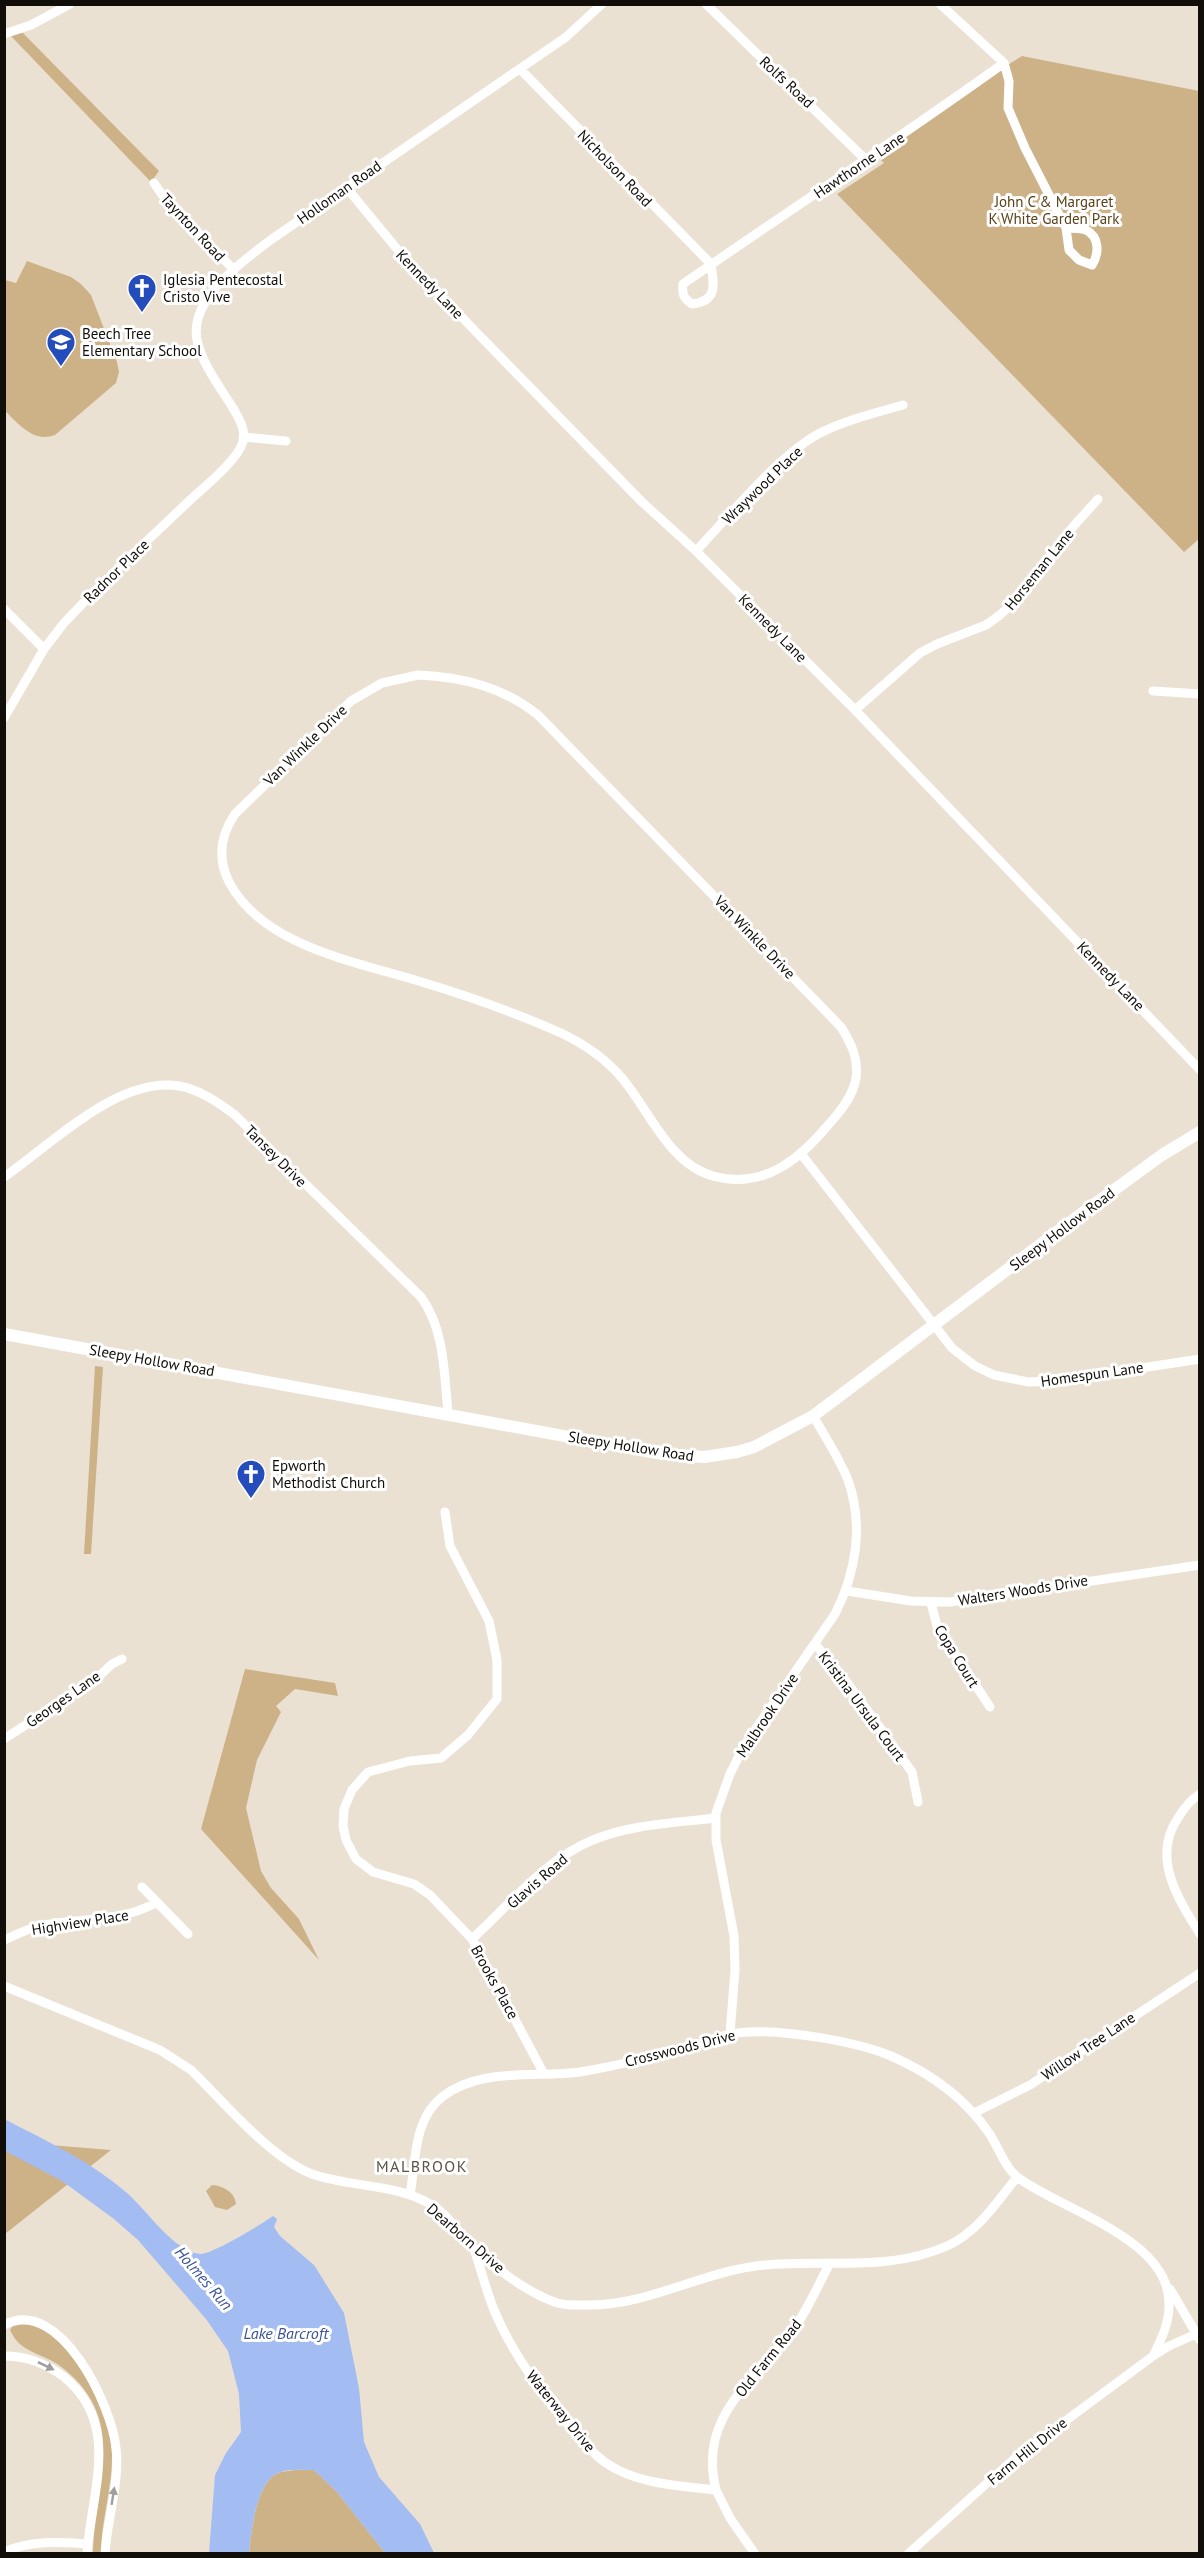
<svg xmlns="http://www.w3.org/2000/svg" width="1204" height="2558" font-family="'PT Sans',sans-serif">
<rect width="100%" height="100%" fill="#ebe1d3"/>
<!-- green -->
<path fill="#cdb288" d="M 17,27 L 159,171 L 151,182 L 9,34 Z
M 1022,56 L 1199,91 L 1199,539 L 1184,552 L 837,194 L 884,163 L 872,151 Z
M 27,261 L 71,277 L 81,284 L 91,295 L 117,362 L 119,372 L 116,383 L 55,435 C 33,443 19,424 5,411 L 5,280 L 16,283 Z
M 95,1366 L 103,1367 L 91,1554 L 84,1554 Z
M 245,1669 L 335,1683 L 338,1696 L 295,1689 L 276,1706 L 281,1712 L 257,1760 L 246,1808 L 261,1871 L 271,1888 L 299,1919 L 319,1960 L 201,1829 Z
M 5,2128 L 37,2144 L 111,2150 L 5,2234 Z
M 212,2185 C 223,2186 235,2192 236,2204 L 227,2210 L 215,2207 L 206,2191 Z
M 14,2324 C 21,2324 31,2322 37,2325 C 72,2341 111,2414 112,2452 C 113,2487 101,2520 101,2553 L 93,2553 C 94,2486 129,2421 64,2369 C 44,2352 21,2355 10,2330 Z
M 295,2470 L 314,2470 L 337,2492 L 385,2553 L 249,2554 C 251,2533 256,2485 276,2474 C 281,2471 290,2471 295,2470 Z"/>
<!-- water -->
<path fill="#a3bcf1" d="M 4,2119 C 47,2141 90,2161 127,2193 C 147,2210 173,2251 200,2254 C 211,2255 262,2224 273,2216 L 277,2219 L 274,2227 L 280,2236 L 314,2265 L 344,2313 L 359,2388 L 364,2442 L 379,2477 L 420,2524 L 434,2553 L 385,2553 L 337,2492 L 314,2470 C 303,2470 287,2468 276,2474 C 256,2485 251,2532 249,2553 L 209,2553 L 215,2475 L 226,2453 L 241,2432 L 239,2394 L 228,2351 L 206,2319 L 138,2240 L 114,2219 L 62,2181 L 5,2151 Z"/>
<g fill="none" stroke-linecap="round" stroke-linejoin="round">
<!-- street -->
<path stroke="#fff" stroke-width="9" d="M 706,4 L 867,161
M 940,4 L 1004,63 L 1009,81 L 1008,108 L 1025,148 L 1066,228 L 1069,250 L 1079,260 L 1092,265 C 1099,254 1100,237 1086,230 C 1081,228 1072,228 1066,228
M 4,34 L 31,25 L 70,4
M 520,69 L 711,264 C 714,285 718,301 692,304 C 683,298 682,294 683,284 C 790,210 898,139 1004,63
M 154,183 L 163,196 L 234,270
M 346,187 L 402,255 L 480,336 L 642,502 L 696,551 L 855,710 L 1200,1070
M 243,437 L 286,441
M 696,551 C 728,517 780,454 820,433 C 846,420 875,413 903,405
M 4,609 L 44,649
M 418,675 C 463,677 503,687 538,715 L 841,1027 C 851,1043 859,1059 856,1078 C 853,1096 841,1111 829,1124 C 799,1160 763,1190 713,1176 C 669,1164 649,1110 622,1078 C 605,1058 584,1044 561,1033 C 516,1013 471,997 425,983 C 359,962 264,948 229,882 C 217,858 220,836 235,814 L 351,701 L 382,683 Z
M 1153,691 L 1200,694
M 855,710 L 920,653 L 937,644 L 986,625 L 1000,615 L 1014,602 L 1071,529 L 1098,499
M 4,718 L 44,649 L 64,623 C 103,581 146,542 188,502 C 203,488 237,461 243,442 C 246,429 239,419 233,408 C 220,387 202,364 197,340 C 189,298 243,261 272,239 L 566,37 L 602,4
M 802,1155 L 952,1348 L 975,1366 L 994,1375 L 1028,1382 L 1057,1381 L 1200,1359
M 4,1177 C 52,1144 118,1076 179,1086 C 199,1089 219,1103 235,1115 L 421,1297 C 445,1330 444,1374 448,1413
M 445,1512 L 450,1546 L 489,1621 L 497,1660 L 497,1699 L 468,1735 L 441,1758 L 410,1761 L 368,1772 L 352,1790 L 344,1809 L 343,1826 L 346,1840 L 356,1859 L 373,1872 L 414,1884 L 430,1895 L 472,1939 L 544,2074
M 847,1591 L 911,1601 L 950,1602 L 1200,1565
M 931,1603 L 937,1626 L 990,1707
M 815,1644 L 843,1677 L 912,1772 L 918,1802
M 4,1739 L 95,1680 L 112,1664 L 122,1659
M 1200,1794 C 1190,1800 1184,1808 1178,1818 C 1151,1857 1178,1899 1200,1934
M 142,1887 L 188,1934
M 472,1939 C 508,1906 547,1858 593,1840 C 631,1824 675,1823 716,1818
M 4,1940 C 16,1935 27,1929 39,1926 C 81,1917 115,1924 156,1903
M 4,1986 L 160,2050 L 191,2070 C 224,2102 270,2158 312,2174 C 352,2188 399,2183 435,2207 C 451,2218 460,2235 474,2248 C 496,2269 528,2293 557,2303 C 568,2306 578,2305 590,2305 C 653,2304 703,2271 764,2265 C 825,2259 889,2272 947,2246 C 977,2233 997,2202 1017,2177
M 730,2034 L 735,1970 L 734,1936 L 716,1840 L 716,1813 L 730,1774 L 744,1746 L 835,1614 C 856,1573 864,1525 848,1480 C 839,1458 825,1436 813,1416
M 974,2113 L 1030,2085 L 1200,1973
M 410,2195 C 416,2161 413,2120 442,2097 C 480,2067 535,2078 580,2072 C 616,2066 652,2057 688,2047 C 708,2041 726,2033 747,2032 C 786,2030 855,2041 891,2056 C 930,2073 965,2098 989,2133 C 999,2148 1005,2169 1020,2179 C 1063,2210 1169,2239 1169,2303 C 1170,2322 1161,2340 1153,2356
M 474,2249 C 481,2269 486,2290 494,2310 C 511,2351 537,2387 565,2421 C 580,2439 597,2460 618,2470 C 648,2485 684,2486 716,2490 L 730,2518 L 755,2554
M 1170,2289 L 1200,2340
M 4,2325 C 60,2295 112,2406 116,2448 C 120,2483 107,2519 105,2554
M 4,2356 C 26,2356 47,2364 64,2377 C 122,2424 91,2493 87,2554
M 716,2490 C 698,2418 750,2385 789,2335 C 806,2314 817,2287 830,2263
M 4,2552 C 31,2540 59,2542 88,2544
M 908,2554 L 1014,2459 L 1153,2356 L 1169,2346 L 1196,2334"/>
<!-- secondary -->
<path stroke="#fff" stroke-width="12" d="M 4,1334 L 663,1454 L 704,1457 L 737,1452 L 754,1447 L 813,1416 L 1081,1214 L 1162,1155 L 1200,1132"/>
</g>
<!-- one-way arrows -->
<defs><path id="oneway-solid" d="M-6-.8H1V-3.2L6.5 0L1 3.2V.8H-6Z" transform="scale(1.5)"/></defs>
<g fill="#a09f9d">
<use href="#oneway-solid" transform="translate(46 2366) rotate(26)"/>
<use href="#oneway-solid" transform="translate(113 2496) rotate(-81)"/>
</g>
<!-- icons -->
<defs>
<g id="church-pin" transform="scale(1.5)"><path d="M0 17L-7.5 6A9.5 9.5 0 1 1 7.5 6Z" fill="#244cba" stroke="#fff"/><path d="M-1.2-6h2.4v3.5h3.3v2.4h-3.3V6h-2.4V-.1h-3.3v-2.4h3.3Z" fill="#fff"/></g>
<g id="school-pin" transform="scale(1.5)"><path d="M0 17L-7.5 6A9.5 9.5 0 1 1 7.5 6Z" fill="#244cba" stroke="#fff"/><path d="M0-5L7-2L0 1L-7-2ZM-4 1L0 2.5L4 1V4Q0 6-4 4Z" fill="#fff"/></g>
</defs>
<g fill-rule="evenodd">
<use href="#church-pin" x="142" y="288"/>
<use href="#school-pin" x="61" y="342"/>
<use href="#church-pin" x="251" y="1474"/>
</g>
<g text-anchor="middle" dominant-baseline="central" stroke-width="6" stroke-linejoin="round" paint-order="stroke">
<!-- street labels -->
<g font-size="15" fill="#110e09" stroke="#fff">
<text transform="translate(787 82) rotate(43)">Rolfs Road</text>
<text transform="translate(859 165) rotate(-34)">Hawthorne Lane</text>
<text transform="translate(615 168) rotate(46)">Nicholson Road</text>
<text transform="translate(339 192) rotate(-35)">Holloman Road</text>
<text transform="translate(193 227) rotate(47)">Taynton Road</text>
<text transform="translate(430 284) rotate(46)">Kennedy Lane</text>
<text transform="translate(762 485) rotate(-44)">Wraywood Place</text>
<text transform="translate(1039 569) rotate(-51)">Horseman Lane</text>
<text transform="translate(116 571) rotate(-44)">Radnor Place</text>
<text transform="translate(773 628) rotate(45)">Kennedy Lane</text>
<text transform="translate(305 745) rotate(-44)">Van Winkle Drive</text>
<text transform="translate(755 937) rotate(46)">Van Winkle Drive</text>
<text transform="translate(1111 976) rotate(46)">Kennedy Lane</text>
<text transform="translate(276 1156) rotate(45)">Tansey Drive</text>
<text transform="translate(1062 1229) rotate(-37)">Sleepy Hollow Road</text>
<text transform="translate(152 1360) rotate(10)">Sleepy Hollow Road</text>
<text transform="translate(1092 1374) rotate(-8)">Homespun Lane</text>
<text transform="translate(631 1446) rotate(9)">Sleepy Hollow Road</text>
<text transform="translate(1023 1590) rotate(-9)">Walters Woods Drive</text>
<text transform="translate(957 1656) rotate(58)">Copa Court</text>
<text transform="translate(63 1699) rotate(-35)">Georges Lane</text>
<text transform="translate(862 1706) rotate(53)">Kristina Ursula Court</text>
<text transform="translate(767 1715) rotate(-56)">Malbrook Drive</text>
<text transform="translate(537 1881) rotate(-41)">Glavis Road</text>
<text transform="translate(80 1922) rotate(-9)">Highview Place</text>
<text transform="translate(495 1982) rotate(61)">Brooks Place</text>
<text transform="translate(1088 2046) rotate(-34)">Willow Tree Lane</text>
<text transform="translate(680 2048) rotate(-14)">Crosswoods Drive</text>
<text transform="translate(466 2238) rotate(41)">Dearborn Drive</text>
<text transform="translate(768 2358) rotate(-51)">Old Farm Road</text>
<text transform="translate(561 2411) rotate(51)">Waterway Drive</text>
<text transform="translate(1027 2451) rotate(-39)">Farm Hill Drive</text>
</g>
<!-- park labels -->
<g font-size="15" fill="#5b4218" stroke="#fff">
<text x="1054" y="201">John C &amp; Margaret<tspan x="1054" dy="17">K White Garden Park</tspan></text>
</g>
<!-- poi labels -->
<g font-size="15" fill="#110e09" stroke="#fff" text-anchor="start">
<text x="163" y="279">Iglesia Pentecostal<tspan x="163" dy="17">Cristo Vive</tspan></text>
<text x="82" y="333">Beech Tree<tspan x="82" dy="17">Elementary School</tspan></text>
<text x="272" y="1465">Epworth<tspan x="272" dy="17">Methodist Church</tspan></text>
</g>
<!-- neighbourhood labels -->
<g font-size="16" letter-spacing="1.5" fill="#5b5347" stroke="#fff">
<text x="422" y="2166">MALBROOK</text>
</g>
<!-- water labels -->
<g font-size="16" font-style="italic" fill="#395495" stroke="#fff">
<text transform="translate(204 2278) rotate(49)">Holmes Run</text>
<text x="286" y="2333">Lake Barcroft</text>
</g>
</g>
<!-- border -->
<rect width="1204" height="2558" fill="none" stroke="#110e09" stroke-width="12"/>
</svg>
